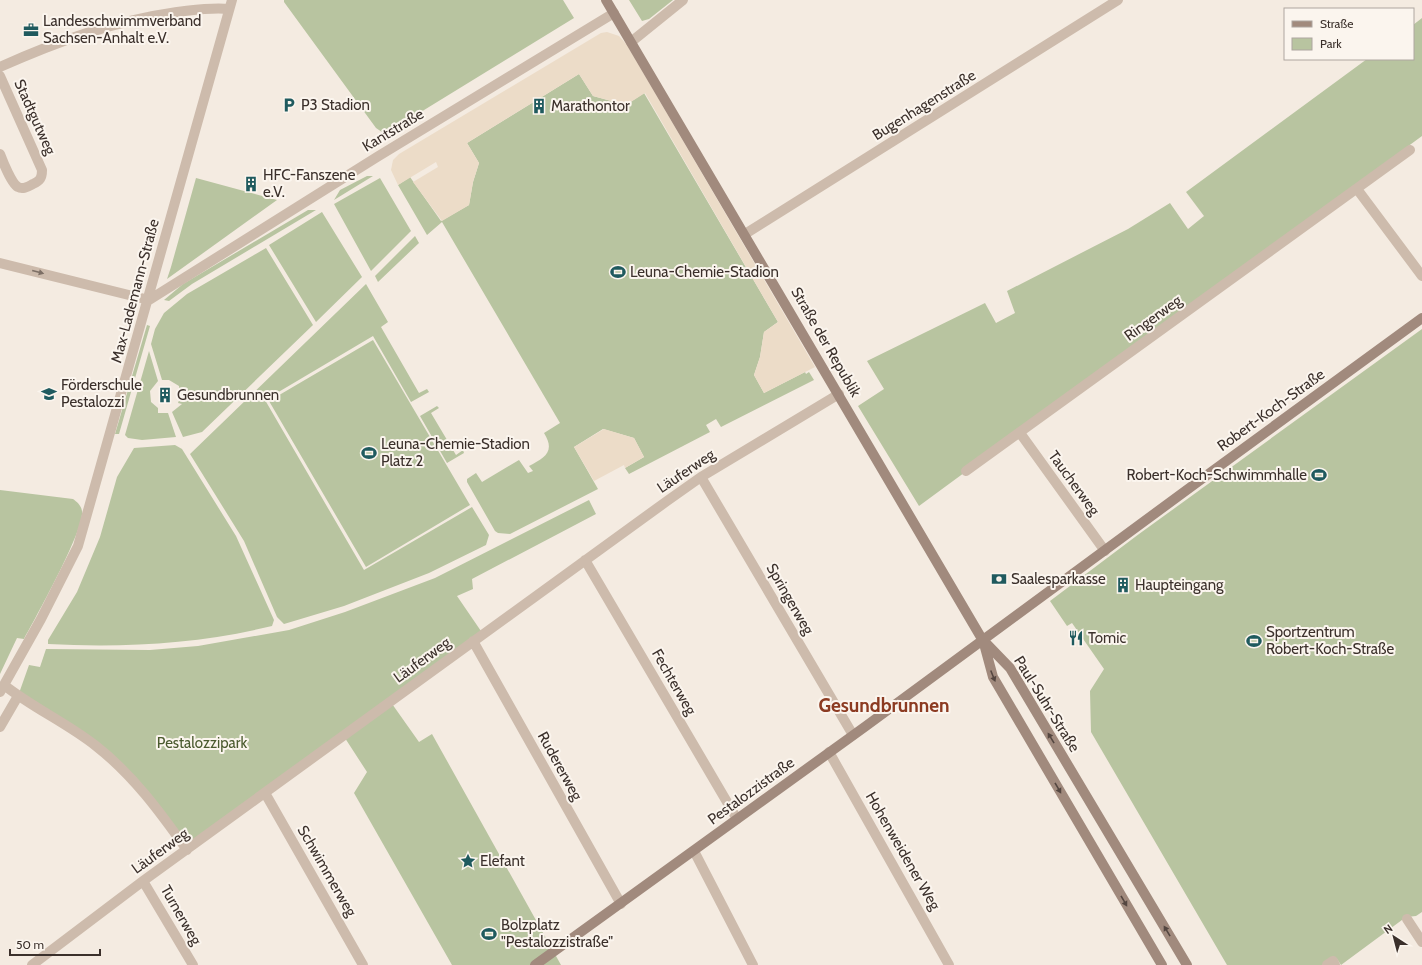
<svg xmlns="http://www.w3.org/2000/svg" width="1422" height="965" font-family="Cabin,sans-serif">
<rect width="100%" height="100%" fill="#f4ebe1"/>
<!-- green -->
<path fill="#b8c4a0" d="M 284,0 L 563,0 L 574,18 L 385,134 L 376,128 L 284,2 Z
M 629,0 L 673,0 L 649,19 L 642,21 Z
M 1422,18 L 1422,136 L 919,506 L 858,406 L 884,389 L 867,361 L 985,303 L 996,323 L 1015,313 L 1007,291 L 1128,229 L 1170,203 L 1188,229 L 1204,216 L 1186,192 L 1367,59 L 1413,59 L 1413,25 Z
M 579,74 L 593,96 L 626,105 L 644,93 L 778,322 L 764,332 L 760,357 L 754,375 L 764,393 L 805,372 L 806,374 L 809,372 L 814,380 L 721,427 L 716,419 L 706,425 L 710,432 L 629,474 L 625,468 L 644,457 L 634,438 L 603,429 L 574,447 L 598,489 L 510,534 L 498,533 L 495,531 L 467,482 L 467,479 L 476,473 L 482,482 L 519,460 L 528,473 L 533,471 L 529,466 C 544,458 556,452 544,433 L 560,423 L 442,222 L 427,235 L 398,185 L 410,177 L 441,221 L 469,205 L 473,182 L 479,163 L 467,143 Z
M 367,176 L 373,176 L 334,200 L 340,190 Z
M 196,178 L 277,200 L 167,279 L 171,267 Z
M 380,178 L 411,231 L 371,271 L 334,204 Z
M 308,210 L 316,210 L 192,284 L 169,301 L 164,300 L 183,284 Z
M 322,212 L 362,277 L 316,322 L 269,245 Z
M 415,236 L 419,243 L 378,282 L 375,276 Z
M 266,248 L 313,325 L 202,432 L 183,437 L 172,412 L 182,404 L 178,403 L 180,398 L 179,386 L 169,380 L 162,380 L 151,344 L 155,329 L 164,313 L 187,294 Z
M 366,284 L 388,322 L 381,327 L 419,393 L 427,389 L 429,392 L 411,402 L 373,336 L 265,400 L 364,570 L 472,507 L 489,535 L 486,545 L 429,573 L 344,606 L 284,624 L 277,617 L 244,541 L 190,454 Z
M 147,325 L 150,326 L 119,434 L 115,434 Z
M 1422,329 L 1422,912 L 1416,916 L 1406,917 L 1341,965 L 1337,959 L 1327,965 L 1227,965 L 1091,732 L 1090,691 L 1104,669 L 1072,623 L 1067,626 L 1050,601 L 1139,534 Z
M 373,340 L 470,505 L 366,567 L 269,401 Z
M 149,351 L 158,381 L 150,391 L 151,402 L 158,408 L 158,413 L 168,413 L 176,437 L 142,440 L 128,438 L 125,435 Z
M 437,406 L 439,408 L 431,413 L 456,455 L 463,450 L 464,453 L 447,463 L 420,416 Z
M 175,445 L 182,449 L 236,536 L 274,620 L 272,626 C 198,644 123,648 48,644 L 48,640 L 77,592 L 100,537 L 117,477 L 134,448 Z
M 0,490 L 73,499 C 77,502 81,505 82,511 C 85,529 35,619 24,639 L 17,638 L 0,674 Z
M 589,500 L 596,514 L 472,579 L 473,589 L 457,596 L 483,634 L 390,701 L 419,742 L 432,734 L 561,965 L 452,965 L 354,793 L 367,772 L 343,735 L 187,850 L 115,762 L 18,696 L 29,665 L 40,667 L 46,649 L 150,650 L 198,646 L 289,630 L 345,612 L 435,578 Z"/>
<!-- plaza -->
<path fill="#ecdcc8" d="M 607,32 L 619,36 L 627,45 L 815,367 L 764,393 L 754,375 L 760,357 L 764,332 L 778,322 L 645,93 L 626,105 L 593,96 L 579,74 L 467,143 L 479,163 L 473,182 L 469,205 L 442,221 L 413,182 L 438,167 L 436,162 L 398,185 L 391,170 L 393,160 L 399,154 L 601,33 Z
M 604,429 L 634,438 L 644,457 L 625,468 L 624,465 L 594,481 L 574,447 Z"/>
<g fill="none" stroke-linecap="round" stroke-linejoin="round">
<!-- street -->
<path stroke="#cdbbac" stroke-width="10" d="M 631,42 L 683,0
M 0,67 C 58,41 114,21 177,12 C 195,10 212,7 229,9
M 0,76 L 42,170 C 42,178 40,181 33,184 C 29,186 23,190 18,187 C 12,184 3,162 0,154
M 1357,189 L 1422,276
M 745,234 L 1118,0
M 0,263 L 149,300 L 377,157 L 614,13
M 1020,433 L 1105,551
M 966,471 L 1410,150
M 701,477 L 853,735
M 585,560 L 737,819
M 473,641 L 621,904
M 4,685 C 33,708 67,723 96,746 C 133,775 160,812 187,850
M 0,692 L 41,619 L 78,546 L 232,0
M 0,727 L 18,696
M 829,752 L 949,965
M 265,793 L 363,965
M 694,851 L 753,965
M 143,881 L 193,965
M 1407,919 L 1422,942
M 32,965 L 143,881 L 667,501 L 701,477 L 839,394
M 1327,965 L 1333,961 L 1335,965"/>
<!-- secondary -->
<path stroke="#a18a7d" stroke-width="10" d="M 606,0 L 982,639 L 1010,668 L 1187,965
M 983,640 L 993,677 L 1162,965
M 535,965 C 645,885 756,806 866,726 C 1051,590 1236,453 1422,318"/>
</g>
<!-- one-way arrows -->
<defs><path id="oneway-solid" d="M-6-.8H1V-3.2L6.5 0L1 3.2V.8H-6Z"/></defs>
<use fill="#7d6f65" href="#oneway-solid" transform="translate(38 272) rotate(15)"/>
<g fill="#544640">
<use href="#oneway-solid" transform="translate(993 676) rotate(68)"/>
<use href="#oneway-solid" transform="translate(1051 738) rotate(-121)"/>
<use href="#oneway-solid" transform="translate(1058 788) rotate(60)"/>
<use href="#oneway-solid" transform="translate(1124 901) rotate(60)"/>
<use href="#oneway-solid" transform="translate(1167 931) rotate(-121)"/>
</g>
<!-- icons -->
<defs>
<g id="office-bare" transform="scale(1.2)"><path d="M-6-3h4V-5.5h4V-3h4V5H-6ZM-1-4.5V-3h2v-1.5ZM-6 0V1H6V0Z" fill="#1f5a5e" stroke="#fbf5ee" stroke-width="2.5" paint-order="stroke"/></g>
<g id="parking-bare" transform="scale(1.2)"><path d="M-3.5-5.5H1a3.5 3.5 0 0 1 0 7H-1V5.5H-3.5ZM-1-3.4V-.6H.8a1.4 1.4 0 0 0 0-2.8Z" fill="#1f5a5e" stroke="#fbf5ee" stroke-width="2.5" paint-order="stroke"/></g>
<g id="building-bare" transform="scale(1.2)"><path d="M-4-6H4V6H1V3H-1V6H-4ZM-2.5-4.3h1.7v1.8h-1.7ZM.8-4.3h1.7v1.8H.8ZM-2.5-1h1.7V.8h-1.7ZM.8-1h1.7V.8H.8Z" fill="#1f5a5e" stroke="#fbf5ee" stroke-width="2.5" paint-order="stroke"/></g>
<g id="stadium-bare" transform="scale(1.2)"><path d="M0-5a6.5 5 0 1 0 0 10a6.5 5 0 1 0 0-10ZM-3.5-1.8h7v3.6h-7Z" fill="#1f5a5e" stroke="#fbf5ee" stroke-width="2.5" paint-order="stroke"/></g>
<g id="school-bare" transform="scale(1.2)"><path d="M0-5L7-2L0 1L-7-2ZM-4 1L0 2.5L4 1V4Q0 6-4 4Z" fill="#1f5a5e" stroke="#fbf5ee" stroke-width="2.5" paint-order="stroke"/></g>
<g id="bank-bare" transform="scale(1.2)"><path d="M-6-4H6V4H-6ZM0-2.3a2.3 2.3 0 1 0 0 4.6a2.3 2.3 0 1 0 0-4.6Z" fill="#1f5a5e" stroke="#fbf5ee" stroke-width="2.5" paint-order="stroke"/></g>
<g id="restaurant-bare" transform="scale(1.2)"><path d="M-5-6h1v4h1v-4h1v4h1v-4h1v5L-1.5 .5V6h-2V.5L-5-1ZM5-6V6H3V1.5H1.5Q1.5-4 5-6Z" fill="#1f5a5e" stroke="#fbf5ee" stroke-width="2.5" paint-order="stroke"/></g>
<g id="sight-bare" transform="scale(1.2)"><path d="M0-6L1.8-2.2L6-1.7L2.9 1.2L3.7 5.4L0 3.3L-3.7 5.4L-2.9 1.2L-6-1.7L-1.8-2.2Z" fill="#1f5a5e" stroke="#fbf5ee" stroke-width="2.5" paint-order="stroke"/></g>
</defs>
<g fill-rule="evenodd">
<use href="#office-bare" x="31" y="30"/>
<use href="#parking-bare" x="289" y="105"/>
<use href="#building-bare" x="539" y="106"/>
<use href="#building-bare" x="251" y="184"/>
<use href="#stadium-bare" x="618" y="272"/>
<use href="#school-bare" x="49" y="394"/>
<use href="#building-bare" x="165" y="395"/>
<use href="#stadium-bare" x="369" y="453"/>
<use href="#stadium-bare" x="1319" y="475"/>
<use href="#bank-bare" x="999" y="579"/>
<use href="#building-bare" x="1123" y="585"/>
<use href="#restaurant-bare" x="1076" y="638"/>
<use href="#stadium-bare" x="1254" y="641"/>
<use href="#sight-bare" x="468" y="861"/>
<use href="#stadium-bare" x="489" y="934"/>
</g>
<g text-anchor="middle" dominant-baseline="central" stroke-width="4" stroke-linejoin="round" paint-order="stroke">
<!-- poi labels -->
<g font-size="15" fill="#3b302b" stroke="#fbf5ee" text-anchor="start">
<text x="43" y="21">Landesschwimmverband<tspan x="43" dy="17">Sachsen-Anhalt e.V.</tspan></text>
<text x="301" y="105">P3 Stadion</text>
<text x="551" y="106">Marathontor</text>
<text x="263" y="175">HFC-Fanszene<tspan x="263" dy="17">e.V.</tspan></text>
<text x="630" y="272">Leuna-Chemie-Stadion</text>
<text x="61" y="385">Förderschule<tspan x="61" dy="17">Pestalozzi</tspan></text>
<text x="177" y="395">Gesundbrunnen</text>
<text x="381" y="444">Leuna-Chemie-Stadion<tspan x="381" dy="17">Platz 2</tspan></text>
<text x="1307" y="475" text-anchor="end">Robert-Koch-Schwimmhalle</text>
<text x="1011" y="579">Saalesparkasse</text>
<text x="1135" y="585">Haupteingang</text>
<text x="1266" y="632">Sportzentrum<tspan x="1266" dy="17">Robert-Koch-Straße</tspan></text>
<text x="1088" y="638">Tomic</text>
<text x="480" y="861">Elefant</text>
<text x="501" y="925">Bolzplatz<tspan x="501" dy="17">"Pestalozzistraße"</tspan></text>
</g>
<!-- street labels -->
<g font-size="15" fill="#3b302b" stroke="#fbf5ee">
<text transform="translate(924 105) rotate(-32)">Bugenhagenstraße</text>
<text transform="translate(35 117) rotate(66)">Stadtgutweg</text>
<text transform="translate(393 130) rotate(-31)">Kantstraße</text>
<text transform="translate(135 291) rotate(-75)">Max-Lademann-Straße</text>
<text transform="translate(1153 318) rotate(-36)">Ringerweg</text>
<text transform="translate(826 342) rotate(60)">Straße der Republik</text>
<text transform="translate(1271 410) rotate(-36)">Robert-Koch-Straße</text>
<text transform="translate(686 471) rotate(-34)">Läuferweg</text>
<text transform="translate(1074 483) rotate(54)">Taucherweg</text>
<text transform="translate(790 599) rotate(60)">Springerweg</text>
<text transform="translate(422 660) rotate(-36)">Läuferweg</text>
<text transform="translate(674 682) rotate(60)">Fechterweg</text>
<text transform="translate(1047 704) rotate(58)">Paul-Suhr-Straße</text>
<text transform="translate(560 766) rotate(61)">Rudererweg</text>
<text transform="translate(751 791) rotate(-36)">Pestalozzistraße</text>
<text transform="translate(160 851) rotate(-36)">Läuferweg</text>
<text transform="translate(903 851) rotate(60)">Hohenweidener Weg</text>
<text transform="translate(327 871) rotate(60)">Schwimmerweg</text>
<text transform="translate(181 915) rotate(60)">Turnerweg</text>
</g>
<!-- park labels -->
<g font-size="15" fill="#4a5a2e" stroke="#fbf5ee">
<text x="202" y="743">Pestalozzipark</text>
</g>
<!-- district labels -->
<g font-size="19" font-weight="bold" fill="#8c3b22" stroke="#fbf5ee">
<text x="884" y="705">Gesundbrunnen</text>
</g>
</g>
<!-- legend -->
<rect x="1284" y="8" width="130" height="52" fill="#fbf5ee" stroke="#aea6a0"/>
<rect x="1292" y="21" width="20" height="6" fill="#a18a7d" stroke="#aea6a0"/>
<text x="1320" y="28" font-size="12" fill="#3b302b">Straße</text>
<rect x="1292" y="38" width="20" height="12" fill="#b8c4a0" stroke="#aea6a0"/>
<text x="1320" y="48" font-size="12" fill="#3b302b">Park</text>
<!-- north arrow -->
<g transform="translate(1394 937) rotate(324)" stroke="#fbf5ee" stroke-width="3" paint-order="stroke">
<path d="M0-3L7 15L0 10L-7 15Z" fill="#3b302b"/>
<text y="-6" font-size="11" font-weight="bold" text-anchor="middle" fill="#3b302b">N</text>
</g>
<!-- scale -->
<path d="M10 949v6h90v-6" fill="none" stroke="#3b302b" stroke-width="2"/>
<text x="16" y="949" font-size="12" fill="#3b302b" stroke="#fbf5ee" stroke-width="3" paint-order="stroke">50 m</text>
</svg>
